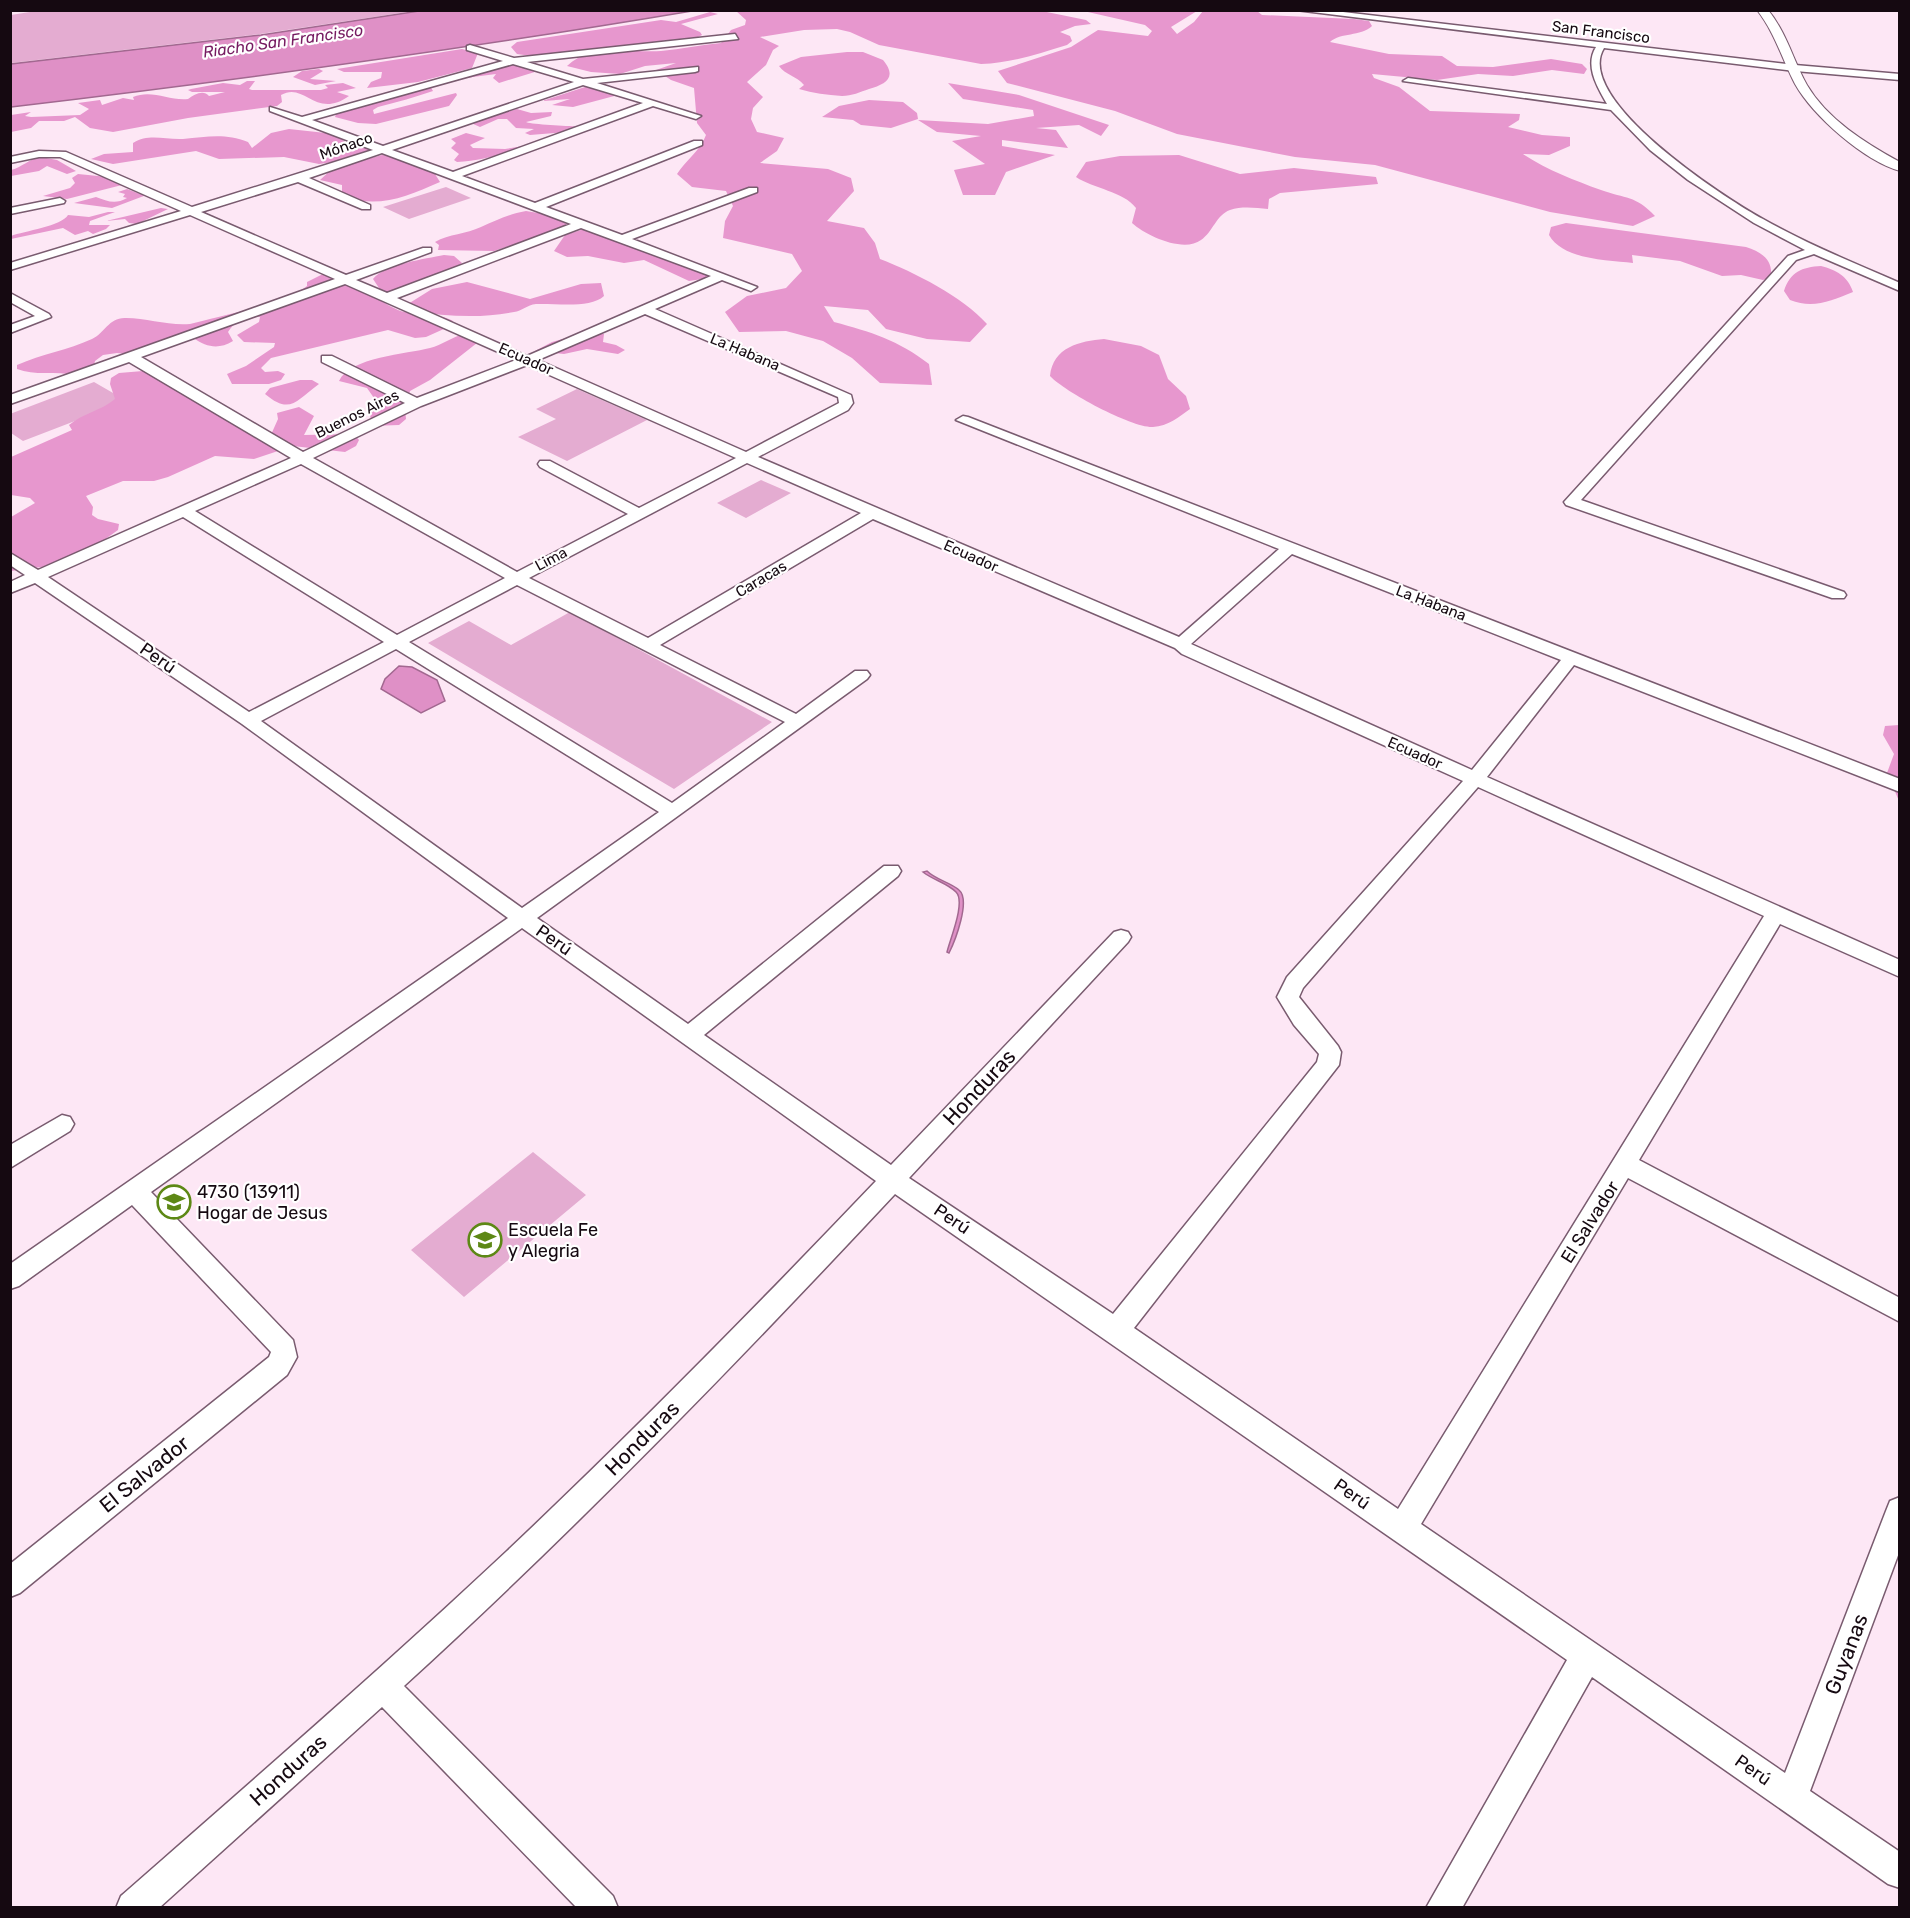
<svg xmlns="http://www.w3.org/2000/svg" width="1910" height="1918" font-family="Rubik,sans-serif">
<rect width="100%" height="100%" fill="#fde7f5"/>
<!-- green -->
<path fill="#e4acd1" d="M 42,10 L 414,10 L 414,11 L 260,34 L 11,63 L 11,15 Z
M 446,187 L 471,198 L 409,219 L 383,207 Z
M 94,382 L 127,401 L 23,441 L 11,433 L 10,414 Z
M 577,389 L 647,420 L 567,461 L 518,437 L 556,419 L 536,409 Z
M 761,480 L 791,493 L 746,518 L 717,503 Z
M 570,612 L 772,722 L 674,789 L 428,643 L 469,621 L 511,645 Z
M 533,1152 L 586,1195 L 464,1297 L 411,1250 Z"/>
<!-- forest -->
<path fill="#e797ce" d="M 1037,10 L 1086,20 L 1091,24 L 1075,26 L 1060,32 L 1070,36 L 1072,41 L 1067,45 C 1037,54 1012,63 981,64 L 879,45 L 850,32 L 837,29 L 804,30 L 760,37 L 779,46 L 773,50 L 766,65 L 747,82 L 763,97 L 753,108 L 751,119 L 757,132 L 784,138 L 777,151 L 760,163 L 828,169 L 851,178 L 854,191 L 827,221 L 864,228 L 875,243 L 880,259 C 914,272 963,297 987,324 L 970,342 L 927,339 L 886,329 L 868,310 L 824,306 L 834,322 C 871,332 898,340 929,364 L 932,385 L 880,383 L 852,358 L 823,341 L 786,331 L 739,332 L 725,312 L 747,296 L 786,288 L 802,271 L 792,254 L 723,238 L 725,221 L 733,206 L 726,191 L 692,187 L 677,174 C 686,160 700,151 706,135 L 697,123 L 694,88 L 671,80 L 656,70 L 676,63 L 645,66 L 620,74 L 591,72 L 567,66 C 592,42 629,53 661,51 C 681,49 701,45 721,43 L 731,30 L 745,25 L 746,20 L 736,11 Z
M 1079,10 L 1197,11 L 1171,27 L 1177,34 L 1194,22 L 1203,11 L 1257,11 L 1262,15 L 1354,19 L 1369,21 L 1372,26 C 1360,37 1341,32 1330,42 L 1389,54 L 1442,56 L 1457,66 L 1493,67 L 1551,59 L 1582,64 L 1587,69 L 1584,74 L 1552,70 L 1513,76 L 1478,74 L 1437,80 L 1372,74 L 1374,78 L 1399,87 L 1430,111 L 1520,114 L 1519,120 L 1508,127 L 1542,135 L 1570,137 L 1570,146 L 1549,155 L 1523,154 C 1547,170 1574,180 1601,190 C 1626,199 1635,195 1655,216 L 1633,226 L 1550,212 L 1375,165 L 1295,157 L 1177,134 L 1115,111 L 1007,83 L 998,71 L 1071,47 L 1098,30 L 1148,36 L 1152,31 L 1145,25 Z
M 710,12 L 718,14 L 681,24 L 700,32 L 702,35 L 698,37 L 531,56 L 517,54 L 511,47 L 517,42 L 661,20 L 676,22 Z
M 462,49 L 478,53 L 472,68 L 418,82 L 367,88 L 371,82 L 381,78 L 382,72 L 344,72 L 337,69 Z
M 847,52 L 863,52 L 883,60 C 898,78 885,84 869,89 C 860,92 852,96 842,96 C 827,95 813,93 799,89 L 804,85 C 797,76 785,75 779,66 L 801,57 Z
M 515,63 L 538,71 L 499,83 L 493,78 L 496,74 L 465,78 Z
M 319,69 L 323,71 L 310,79 L 336,81 L 315,85 L 293,77 L 302,71 Z
M 247,81 L 255,81 L 249,89 L 252,90 L 321,90 L 328,88 L 325,85 L 343,83 L 356,88 L 337,92 L 349,96 C 315,120 305,81 281,95 L 282,102 L 277,106 L 188,118 L 113,132 L 90,128 L 75,117 L 64,121 L 39,121 L 31,128 L 11,132 L 11,115 L 31,112 L 25,116 L 31,117 L 80,115 L 89,109 L 78,103 L 100,100 L 102,105 L 123,98 L 134,100 L 133,97 C 152,89 169,101 188,99 C 194,95 203,89 209,96 L 225,92 L 192,92 L 188,90 L 191,89 L 223,83 L 240,85 Z
M 948,83 L 1019,95 L 1109,125 L 1101,136 L 1079,125 L 1036,128 L 1056,130 L 1068,148 L 1002,140 L 1002,146 L 1055,155 L 1006,172 L 995,195 L 963,195 L 954,170 L 985,164 L 952,141 L 981,136 L 937,132 L 918,120 L 988,124 L 1034,116 L 1033,110 L 963,99 Z
M 430,86 L 433,91 C 416,97 397,102 378,107 L 373,110 L 374,114 L 456,93 L 457,95 L 449,106 L 376,124 L 358,123 L 335,117 L 336,114 Z
M 585,87 L 603,88 L 618,95 L 573,107 L 552,105 L 570,99 L 542,101 Z
M 869,100 L 903,102 L 917,113 L 918,119 L 891,128 L 861,125 L 853,120 L 822,117 L 839,106 Z
M 517,109 L 531,113 L 552,112 L 551,116 L 526,122 C 528,124 574,127 579,126 L 567,132 L 530,135 L 525,133 L 534,129 L 516,128 L 507,119 L 498,119 L 480,127 L 471,123 Z
M 289,129 L 335,134 L 348,144 L 373,149 L 348,160 L 319,164 L 284,157 L 219,159 L 196,151 L 113,164 L 91,159 L 104,154 L 133,152 L 133,143 C 149,133 165,140 183,139 C 207,137 225,133 248,142 L 252,148 L 271,133 Z
M 466,133 L 485,138 L 470,145 L 473,148 L 505,149 L 529,145 C 504,154 482,161 457,162 L 454,160 L 459,154 L 451,148 L 456,143 L 451,139 Z
M 382,155 C 402,155 417,169 437,171 L 435,174 L 440,182 C 406,197 378,209 342,196 L 342,185 L 320,180 L 332,169 Z
M 1179,155 L 1240,174 L 1294,168 L 1376,177 L 1378,184 L 1280,193 L 1269,199 L 1268,209 C 1256,208 1242,206 1230,210 C 1216,215 1213,232 1201,240 C 1184,253 1146,236 1132,223 L 1136,208 C 1123,191 1094,189 1076,177 L 1086,162 L 1120,156 Z
M 41,157 L 57,160 L 76,171 L 67,174 L 47,166 L 39,171 L 11,176 L 11,170 C 23,167 28,159 41,157 Z
M 78,174 L 108,177 L 122,185 L 67,199 L 43,196 L 70,188 L 75,183 L 72,178 Z
M 127,189 L 140,194 L 157,191 L 112,208 L 74,203 L 96,197 C 107,201 115,205 127,198 L 123,197 L 125,194 L 118,192 Z
M 161,208 L 168,209 L 137,224 L 129,223 L 125,219 L 106,221 Z
M 526,211 L 544,214 L 567,224 L 564,228 L 494,251 L 438,250 L 439,245 L 435,242 C 449,234 466,234 481,227 C 497,220 509,214 526,211 Z
M 108,212 L 115,212 L 90,221 L 89,225 L 110,225 L 106,229 L 93,234 L 88,231 L 75,235 L 63,228 L 11,239 L 11,236 C 24,231 62,226 68,215 L 89,217 Z
M 1566,223 L 1746,247 C 1761,252 1773,259 1771,277 L 1763,280 L 1741,275 L 1722,276 L 1680,261 L 1632,255 L 1633,263 C 1608,260 1563,260 1549,235 L 1551,227 Z
M 581,230 L 590,230 L 708,274 L 709,278 L 689,281 L 644,260 L 624,263 L 588,256 L 567,257 L 554,251 L 565,235 Z
M 444,255 L 454,256 L 462,263 L 451,271 L 388,293 L 381,291 L 373,279 C 385,264 425,259 444,255 Z
M 1821,266 C 1836,270 1848,276 1853,292 C 1831,301 1813,309 1790,300 L 1784,291 C 1790,272 1802,267 1821,266 Z
M 323,274 C 350,276 374,299 398,310 C 415,317 438,312 453,321 L 446,328 L 426,337 L 415,338 L 388,330 L 271,358 L 261,368 L 265,372 L 278,371 L 285,374 L 281,380 L 269,384 L 232,384 L 227,374 L 246,366 L 274,347 L 275,343 L 244,342 L 237,335 L 259,322 L 260,317 C 246,313 235,321 228,332 L 233,341 C 218,350 207,347 193,338 L 136,355 L 117,353 L 103,355 L 95,361 L 94,366 L 75,375 C 56,371 34,376 17,369 L 17,365 C 42,354 68,350 92,339 C 105,333 109,317 126,318 C 147,318 169,326 190,324 C 218,317 287,302 307,286 L 307,282 Z
M 467,282 L 530,299 L 581,284 L 601,283 L 604,296 C 590,309 555,303 536,304 C 527,305 522,311 514,312 C 479,319 446,316 411,311 L 408,304 L 432,289 Z
M 584,333 L 604,334 L 603,342 L 616,345 L 625,350 L 618,354 L 587,349 L 564,354 L 535,351 L 552,342 Z
M 464,334 L 482,339 L 430,380 L 410,391 L 405,408 L 406,419 L 399,425 L 372,426 L 370,415 L 374,398 L 367,388 L 339,381 C 350,357 407,354 430,348 C 442,345 452,337 464,334 Z
M 1104,339 L 1141,346 L 1159,355 L 1168,379 L 1186,396 L 1190,409 C 1179,417 1168,426 1153,427 C 1132,428 1065,392 1050,376 C 1053,347 1080,341 1104,339 Z
M 143,371 C 161,373 178,371 183,391 L 204,394 L 215,408 L 270,437 L 278,419 L 277,413 L 299,407 L 314,416 L 304,435 L 354,434 L 359,440 L 356,446 L 345,452 L 293,446 L 254,459 L 215,456 L 168,477 L 154,481 L 123,481 L 86,496 L 93,507 L 92,515 L 98,519 L 119,524 L 118,530 L 72,563 L 11,571 L 11,517 L 35,503 L 30,498 L 11,495 L 11,457 L 72,430 L 69,425 C 83,413 101,411 115,399 L 110,384 L 111,378 L 119,373 Z
M 300,380 L 312,380 L 319,384 C 296,401 290,415 265,394 L 270,388 Z
M 1899,725 L 1899,801 L 1887,773 L 1894,754 L 1883,735 L 1885,726 Z"/>
<!-- water -->
<path fill="#df90c6" stroke="#a26890" stroke-width="1.5" d="M 419,11 L 692,11 C 466,49 238,80 11,107 L 11,64 L 261,35 Z
M 399,666 L 412,667 L 437,680 L 445,701 L 421,713 L 381,689 L 385,679 Z
M 927,871 C 936,880 950,882 959,890 C 971,900 955,941 949,953 L 947,952 C 950,939 966,902 956,892 C 947,883 933,880 923,872 Z"/>
<g fill="none" stroke-linecap="round" stroke-linejoin="round">
<!-- minor casing -->
<g stroke="#795b6f" stroke-width="3">
<path id="minor" d="M 1296,10 L 1326,10 L 1795,65 L 1900,74 L 1900,80 L 1795,71 L 1604,48 C 1572,99 1726,199 1763,219 C 1807,244 1854,263 1900,283 L 1900,291 L 1814,254 L 1796,260 L 1581,500 L 1844,592 L 1846,595 L 1844,598 L 1832,598 L 1566,505 L 1564,502 L 1788,256 L 1805,250 L 1754,223 L 1688,180 L 1650,150 L 1611,110 L 1403,81 L 1408,78 L 1607,104 C 1598,88 1584,66 1596,47 Z
M 735,34 L 738,39 L 527,62 L 583,79 L 698,67 L 698,71 L 695,72 L 597,83 L 701,116 L 696,119 L 653,106 L 462,176 L 535,203 L 694,141 L 702,141 L 702,145 L 546,207 L 622,235 L 749,188 L 757,188 L 757,192 L 632,239 L 757,287 L 751,291 L 722,280 L 655,309 L 851,395 L 853,403 L 848,410 L 758,457 L 1179,637 L 1279,549 L 956,420 L 963,416 L 968,417 L 1900,779 L 1900,792 L 1574,665 L 1487,777 L 1900,960 L 1900,977 L 1780,924 L 1639,1160 L 1900,1298 L 1900,1322 L 1628,1178 L 1421,1524 L 1785,1773 L 1886,1511 L 1890,1501 L 1900,1497 L 1900,1550 L 1810,1791 L 1900,1852 L 1900,1888 L 1888,1884 L 1592,1677 L 1462,1908 L 1426,1908 L 1567,1660 L 895,1194 C 737,1363 576,1529 404,1686 L 613,1896 L 618,1908 L 577,1908 L 382,1707 L 159,1908 L 116,1908 L 121,1896 C 251,1782 381,1669 507,1551 C 634,1431 756,1307 876,1181 L 522,928 L 151,1192 L 293,1340 L 297,1357 L 287,1375 L 20,1593 L 10,1597 L 10,1564 L 269,1357 L 271,1352 L 132,1205 L 19,1286 L 10,1289 L 10,1264 L 508,918 L 242,724 L 35,583 L 10,593 L 10,582 L 25,575 L 10,565 L 10,553 L 38,570 L 291,458 L 129,362 L 10,404 L 10,395 L 335,279 L 190,215 L 10,270 L 10,263 L 181,211 L 60,157 L 39,157 L 10,163 L 10,157 L 39,151 L 66,152 L 192,207 L 373,150 L 270,111 L 270,107 L 302,117 L 503,61 L 467,50 L 467,46 L 470,45 L 514,58 ZM 513,64 L 574,82 L 383,146 L 312,120 ZM 583,85 L 643,103 L 453,172 L 392,150 ZM 382,153 L 571,224 L 387,293 L 356,280 L 431,252 L 431,248 L 423,248 L 346,275 L 201,212 L 298,182 L 362,209 L 370,209 L 370,205 L 309,178 ZM 581,228 L 711,276 L 527,356 L 397,298 ZM 345,284 L 516,360 L 417,398 L 332,356 L 322,356 L 322,362 L 405,403 L 303,452 L 141,357 ZM 645,314 L 838,397 L 839,403 L 746,452 L 538,360 ZM 527,365 L 736,458 L 639,508 L 550,461 L 540,461 L 538,464 L 540,467 L 628,514 L 517,572 L 313,458 L 421,406 ZM 747,463 L 861,513 L 648,638 L 529,578 ZM 301,464 L 505,578 L 397,635 L 195,511 ZM 183,517 L 384,642 L 249,712 L 48,577 ZM 873,519 L 1175,648 L 1182,654 L 1463,781 L 1287,977 L 1277,997 L 1294,1025 L 1319,1054 L 1317,1062 L 1113,1314 L 909,1178 L 1128,942 L 1131,937 L 1128,932 L 1121,930 L 1114,932 L 891,1165 L 704,1035 L 898,876 L 901,871 L 898,866 L 884,866 L 688,1024 L 537,918 L 867,679 L 870,675 L 867,671 L 855,671 L 796,714 L 660,645 ZM 1292,554 L 1561,660 L 1472,770 L 1191,644 ZM 517,585 L 785,722 L 672,803 L 409,642 ZM 396,649 L 659,812 L 522,908 L 261,721 ZM 1478,787 L 1764,916 L 1398,1509 L 1134,1328 L 1339,1065 L 1341,1052 L 1338,1046 L 1299,997 L 1303,988 Z
M 60,198 L 65,201 L 64,203 L 10,214 L 10,208 Z
M 10,293 L 49,314 L 51,317 L 10,333 L 10,325 L 35,316 L 10,302 Z
M 62,1115 L 70,1117 L 74,1124 L 70,1131 L 10,1168 L 10,1145 Z"/>
</g>
<!-- tertiary casing -->
<g stroke="#795b6f" stroke-width="2">
<path id="tertiary" d="M 1757,10 L 1768,10 C 1787,33 1793,60 1807,85 C 1827,119 1865,143 1900,162 L 1900,171 C 1864,161 1813,116 1795,84 C 1782,59 1775,33 1757,10 Z"/>
</g>
<!-- minor -->
<use href="#minor" fill="#fff" fill-rule="evenodd"/>
<!-- tertiary -->
<use href="#tertiary" fill="#fff" fill-rule="evenodd"/>
</g>
<!-- icons -->
<defs>
<g id="school-ring" transform="scale(1.725)"><circle r="9.5" fill="#fff" stroke="#5d8815" stroke-width="1.5"/><path d="M0-5L7-2L0 1L-7-2ZM-4 1L0 2.5L4 1V4Q0 6-4 4Z" fill="#5d8815"/></g>
</defs>
<g fill-rule="evenodd">
<use href="#school-ring" x="174" y="1202"/>
<use href="#school-ring" x="485" y="1240"/>
</g>
<g text-anchor="middle" dominant-baseline="central" stroke-width="4.5" stroke-linejoin="round" paint-order="stroke">
<!-- far-street labels -->
<g font-size="15" fill="#150911" stroke="#fff">
<text transform="translate(1601 32) rotate(7)">San Francisco</text>
<text transform="translate(346 146) rotate(-19)">Mónaco</text>
<text transform="translate(745 352) rotate(23)">La Habana</text>
<text transform="translate(526 359) rotate(24)">Ecuador</text>
<text transform="translate(357 414) rotate(-26)">Buenos Aires</text>
<text transform="translate(971 556) rotate(24)">Ecuador</text>
<text transform="translate(551 559) rotate(-28)">Lima</text>
<text transform="translate(761 579) rotate(-31)">Caracas</text>
<text transform="translate(1431 603) rotate(21)">La Habana</text>
<text transform="translate(1415 753) rotate(24)">Ecuador</text>
</g>
<!-- far-water labels -->
<g font-size="16" font-style="italic" fill="#761b61" stroke="#fff">
<text transform="translate(283 41) rotate(-8)">Riacho San Francisco</text>
</g>
<!-- street labels -->
<g font-size="18" fill="#150911" stroke="#fff">
<text transform="translate(158 658) rotate(35)">Perú</text>
<text transform="translate(554 940) rotate(35)">Perú</text>
<text transform="translate(952 1219) rotate(34)">Perú</text>
<text transform="translate(1590 1222) rotate(-58)">El Salvador</text>
<text transform="translate(1352 1494) rotate(35)">Perú</text>
<text transform="translate(1753 1770) rotate(35)">Perú</text>
</g>
<!-- poi labels -->
<g font-size="18" fill="#150911" stroke="#fff" text-anchor="start">
<text x="197" y="1192">4730 (13911)<tspan x="197" dy="21">Hogar de Jesus</tspan></text>
<text x="508" y="1230">Escuela Fe<tspan x="508" dy="21">y Alegria</tspan></text>
</g>
<!-- near-street labels -->
<g font-size="21" fill="#150911" stroke="#fff">
<text transform="translate(979 1087) rotate(-47)">Honduras</text>
<text transform="translate(642 1438) rotate(-45)">Honduras</text>
<text transform="translate(144 1474) rotate(-39)">El Salvador</text>
<text transform="translate(1846 1654) rotate(-69)">Guyanas</text>
<text transform="translate(288 1770) rotate(-42)">Honduras</text>
</g>
</g>
<!-- border -->
<rect width="1910" height="1918" fill="none" stroke="#150911" stroke-width="24"/>
</svg>
